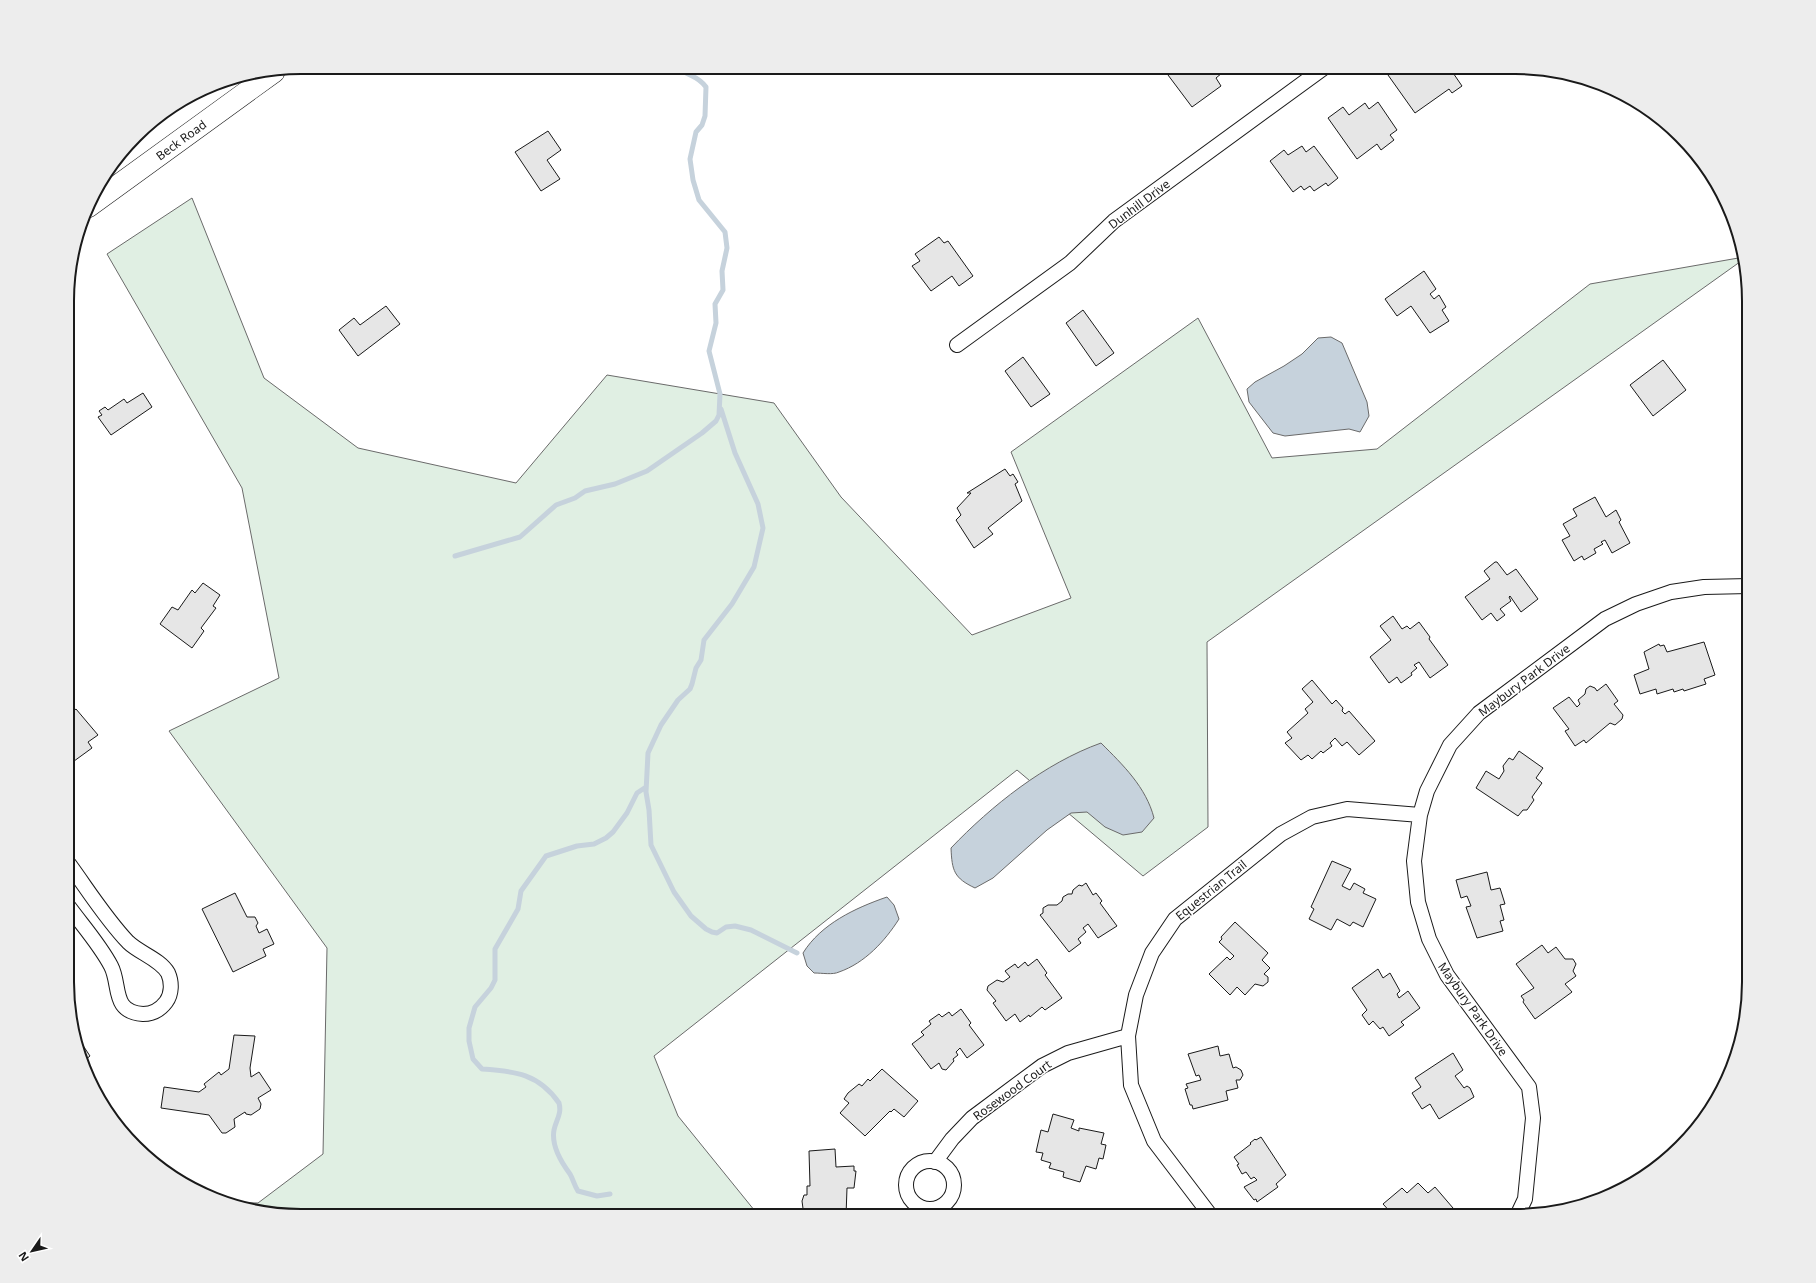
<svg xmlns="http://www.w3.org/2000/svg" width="1816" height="1283" font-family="'Noto Sans',sans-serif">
<rect width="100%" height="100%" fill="#fff"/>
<!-- green -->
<path fill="#e0efe3" stroke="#6a6a6a" d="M 192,198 L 264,378 L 358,448 L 516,483 L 607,375 L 774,403 L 841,497 L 972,635 L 1071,598 L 1011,452 L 1198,318 L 1272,458 L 1377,449 L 1590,284 L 1744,257 L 1744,259 L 1207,642 L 1208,827 L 1143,876 L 1017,770 L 654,1056 L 678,1116 L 759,1216 L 286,1216 L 223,1202 L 258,1203 L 323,1154 L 327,948 L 169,731 L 279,678 L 242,488 L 107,254 Z"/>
<!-- water -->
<path fill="#c6d2dc" stroke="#6a6a6a" d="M 1331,337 L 1342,343 L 1367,402 L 1369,416 L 1360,432 L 1349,429 L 1285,436 L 1273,433 L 1249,402 L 1247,389 L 1255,382 L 1284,366 L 1302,354 L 1318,338 Z
M 1101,743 C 1123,765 1146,787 1154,818 L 1142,832 L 1123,835 L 1105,827 L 1087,812 L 1071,813 L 1047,830 L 993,878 L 975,888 C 954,878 952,871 951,848 C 991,806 1045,763 1101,743 Z
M 887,897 L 894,905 L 899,919 C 885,941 865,963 839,972 C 833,975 822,973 814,973 L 807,966 L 803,953 C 821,924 855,908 887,897 Z"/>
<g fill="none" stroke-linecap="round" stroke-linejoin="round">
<!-- stream -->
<path stroke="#c6d2dc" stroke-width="5" d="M 721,409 L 735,453 L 758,504 L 763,528 L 754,567 L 732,604 L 704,640 L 701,660 L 696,668 L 692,684 L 690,689 L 678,700 L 661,725 L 648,753 L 646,792 L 649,810 L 651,845 L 674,892 L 691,916 L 706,929 L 712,932 L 717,933 L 726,927 L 735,926 L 751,930 L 797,953
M 455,556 L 520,537 L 556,505 L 575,498 L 585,491 L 615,484 L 647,471 L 702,433 L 716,421 L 719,415 L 720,394 L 709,351 L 716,323 L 715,304 L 723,290 L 722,271 L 727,248 L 725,232 L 699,200 L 693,180 L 690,159 L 696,132 L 702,125 L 705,116 L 706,87 C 697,74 685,76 679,67
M 610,1194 L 597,1196 L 578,1191 C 574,1185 573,1179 570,1174 C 561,1162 551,1146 554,1130 C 556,1120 562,1114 559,1103 C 539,1074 515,1071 482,1069 L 473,1059 L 469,1041 L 469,1028 L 475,1007 L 491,988 L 495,980 L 495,949 L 518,909 L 521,891 L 546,856 L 577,846 L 594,844 L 606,838 L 613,832 L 627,813 L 637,793 L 646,787"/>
</g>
<!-- building -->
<path fill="#e6e6e6" stroke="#1a1a1a" d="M 1173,67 L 1218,67 L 1222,73 L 1216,78 L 1221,86 L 1192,107 L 1168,75 L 1175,70 Z
M 1398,67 L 1405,67 L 1408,72 L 1415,67 L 1449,67 L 1462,86 L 1452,93 L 1449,89 L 1415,113 L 1388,75 Z
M 1378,102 L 1397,130 L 1390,135 L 1394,140 L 1381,150 L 1377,144 L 1357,159 L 1328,118 L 1343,107 L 1349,115 L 1365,103 L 1369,109 Z
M 548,131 L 561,150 L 547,160 L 560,179 L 541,191 L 515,152 Z
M 1302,146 L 1306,152 L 1314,146 L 1338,178 L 1328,186 L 1326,183 L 1314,191 L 1310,186 L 1304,190 L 1301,186 L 1293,192 L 1270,161 L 1284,150 L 1288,155 Z
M 939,237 L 944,243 L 948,241 L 973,276 L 959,286 L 952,276 L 931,291 L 912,266 L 920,261 L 915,254 Z
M 1424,271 L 1436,289 L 1430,294 L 1434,299 L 1439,295 L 1446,307 L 1442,310 L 1449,321 L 1430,333 L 1411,306 L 1397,316 L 1385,299 Z
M 386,306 L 400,324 L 358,356 L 339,330 L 354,318 L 360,325 Z
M 1083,310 L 1114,353 L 1096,366 L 1066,323 Z
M 1023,357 L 1050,394 L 1031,407 L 1005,371 Z
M 1663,360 L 1686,390 L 1653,416 L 1630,385 Z
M 143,393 L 152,407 L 111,435 L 98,417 L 102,415 L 99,411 L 105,407 L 108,410 L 124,399 L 127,403 Z
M 1005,469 L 1010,476 L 1013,474 L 1018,482 L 1015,484 L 1022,501 L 988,528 L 993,534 L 974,548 L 956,520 L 961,515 L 957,508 L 971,493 L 967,493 Z
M 1595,497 L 1606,517 L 1616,510 L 1621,520 L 1619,522 L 1630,543 L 1612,553 L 1605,540 L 1601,542 L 1603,544 L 1594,549 L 1596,553 L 1584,560 L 1582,556 L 1574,561 L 1562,540 L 1570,536 L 1563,524 L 1577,516 L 1573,509 Z
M 1495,562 L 1497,562 L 1507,575 L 1516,569 L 1538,599 L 1521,612 L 1510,596 L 1509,597 L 1511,601 L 1500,609 L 1505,615 L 1497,621 L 1491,613 L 1482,620 L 1465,597 L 1490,579 L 1484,571 Z
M 203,583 L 220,595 L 213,606 L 216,608 L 201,628 L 204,631 L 192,648 L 160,624 L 172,607 L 178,610 L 192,590 L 195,593 Z
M 1393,616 L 1402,629 L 1407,626 L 1410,629 L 1419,622 L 1430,637 L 1429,639 L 1448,665 L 1430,678 L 1419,662 L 1414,665 L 1417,668 L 1411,673 L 1412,675 L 1401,683 L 1397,677 L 1389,683 L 1370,657 L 1391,640 L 1380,626 Z
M 1704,642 L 1715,675 L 1704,679 L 1706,684 L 1684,691 L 1683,689 L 1674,692 L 1673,689 L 1657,694 L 1656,689 L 1640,694 L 1634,675 L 1649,669 L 1644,652 L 1659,644 L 1660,646 L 1664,645 L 1667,652 Z
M 1312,680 L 1332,704 L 1336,700 L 1343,708 L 1342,711 L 1345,714 L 1349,711 L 1375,741 L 1359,755 L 1347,742 L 1342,746 L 1335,738 L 1330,743 L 1332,746 L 1323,753 L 1321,751 L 1312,759 L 1308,755 L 1301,760 L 1285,743 L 1292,738 L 1287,732 L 1308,713 L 1305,709 L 1313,702 L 1302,689 Z
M 1606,684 L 1618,701 L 1614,704 L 1623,715 L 1622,719 L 1615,725 L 1610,723 L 1586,743 L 1584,740 L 1575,746 L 1565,731 L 1569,729 L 1553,708 L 1569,697 L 1577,707 L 1580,704 L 1578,700 L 1585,694 L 1586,689 L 1590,686 L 1595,688 L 1597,691 Z
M 69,708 L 72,712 L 76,709 L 98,735 L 88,742 L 92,748 L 70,764 Z
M 1519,751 L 1543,768 L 1536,778 L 1542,783 L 1532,797 L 1534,800 L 1527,810 L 1523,810 L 1518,816 L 1476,788 L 1486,771 L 1499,779 L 1504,771 L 1503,766 L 1509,758 L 1513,760 Z
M 1332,861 L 1351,869 L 1342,886 L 1350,890 L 1354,883 L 1365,889 L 1363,893 L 1376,899 L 1363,927 L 1353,922 L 1350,926 L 1337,919 L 1331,930 L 1309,919 L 1314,909 L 1311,907 Z
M 1487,872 L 1491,890 L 1500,888 L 1505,904 L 1500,905 L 1504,920 L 1500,921 L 1503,931 L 1477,938 L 1466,907 L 1471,906 L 1467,896 L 1461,898 L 1456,880 Z
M 1086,883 L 1093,895 L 1096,893 L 1102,901 L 1100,903 L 1117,926 L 1098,938 L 1088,924 L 1083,928 L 1086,932 L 1078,939 L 1081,943 L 1069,952 L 1040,915 L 1043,913 L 1043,908 L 1048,905 L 1057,905 L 1062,901 L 1063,897 L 1068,894 L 1072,894 L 1073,890 L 1079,885 L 1082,886 Z
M 235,893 L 247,917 L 255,917 L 258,923 L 256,926 L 259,933 L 267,929 L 274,944 L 263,949 L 266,956 L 233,972 L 202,909 Z
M 1235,922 L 1268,953 L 1262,960 L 1270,968 L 1264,974 L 1268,977 L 1268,982 L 1263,986 L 1255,984 L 1245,995 L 1237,987 L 1230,995 L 1209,974 L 1227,957 L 1230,960 L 1234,956 L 1219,942 L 1222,939 L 1221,937 Z
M 1542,945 L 1548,953 L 1556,947 L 1565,959 L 1573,959 L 1576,964 L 1573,971 L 1576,976 L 1565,984 L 1572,992 L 1535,1019 L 1523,1002 L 1524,1000 L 1521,996 L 1534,988 L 1516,964 Z
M 1037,959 L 1047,973 L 1045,975 L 1062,998 L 1045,1010 L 1042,1007 L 1030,1017 L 1029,1015 L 1020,1022 L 1015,1014 L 1006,1021 L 993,1003 L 996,1001 L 987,990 L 988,986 L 997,980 L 1003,982 L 1010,977 L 1005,971 L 1015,964 L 1018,968 L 1025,962 L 1028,966 Z
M 1378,969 L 1383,978 L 1390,973 L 1400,991 L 1397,994 L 1399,998 L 1408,991 L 1420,1008 L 1401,1022 L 1404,1025 L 1389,1036 L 1383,1027 L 1380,1029 L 1373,1021 L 1369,1025 L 1362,1015 L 1367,1010 L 1352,988 Z
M 961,1009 L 971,1023 L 969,1025 L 984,1045 L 967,1058 L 960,1048 L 956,1052 L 958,1055 L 953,1059 L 954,1061 L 946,1070 L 942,1069 L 939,1063 L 931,1069 L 912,1044 L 924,1035 L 921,1032 L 931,1024 L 929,1021 L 939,1014 L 942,1017 L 949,1012 L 952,1016 Z
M 234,1035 L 255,1036 L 250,1068 L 251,1077 L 259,1072 L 271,1090 L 258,1098 L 261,1104 L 260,1109 L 251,1115 L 246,1114 L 245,1112 L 234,1119 L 235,1127 L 226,1133 L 222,1133 L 209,1115 L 161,1108 L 164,1087 L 199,1092 L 206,1087 L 204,1084 L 219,1072 L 221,1075 L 229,1069 Z
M 78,1038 L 90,1056 L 85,1060 Z
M 1218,1046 L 1220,1056 L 1229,1054 L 1233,1068 L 1236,1067 L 1241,1070 L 1243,1075 L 1240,1080 L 1236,1080 L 1238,1088 L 1226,1091 L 1228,1100 L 1193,1109 L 1192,1105 L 1190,1105 L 1185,1089 L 1188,1088 L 1186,1084 L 1201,1080 L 1199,1075 L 1196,1076 L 1188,1054 Z
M 1453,1053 L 1463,1070 L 1455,1076 L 1464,1088 L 1467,1086 L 1470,1088 L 1474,1097 L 1439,1119 L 1430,1104 L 1422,1109 L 1412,1093 L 1421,1087 L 1415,1078 Z
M 882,1069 L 918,1101 L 904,1117 L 894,1109 L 891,1112 L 890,1111 L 865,1136 L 840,1113 L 849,1103 L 844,1099 L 848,1093 L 859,1084 L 862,1086 L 868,1079 L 870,1081 Z
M 1053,1114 L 1074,1120 L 1071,1128 L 1079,1131 L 1079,1128 L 1104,1133 L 1101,1144 L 1106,1145 L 1103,1159 L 1099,1158 L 1096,1169 L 1086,1166 L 1080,1182 L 1063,1177 L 1064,1172 L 1049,1168 L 1051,1163 L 1041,1160 L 1043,1153 L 1036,1152 L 1041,1130 L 1048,1132 Z
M 1261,1137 L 1286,1175 L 1276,1184 L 1278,1187 L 1257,1202 L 1256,1199 L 1254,1200 L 1244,1187 L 1257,1180 L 1254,1177 L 1251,1179 L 1246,1172 L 1242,1174 L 1237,1165 L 1239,1164 L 1234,1157 L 1251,1144 L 1250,1143 L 1255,1139 L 1256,1140 Z
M 835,1149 L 836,1167 L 854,1166 L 854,1171 L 856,1171 L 854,1188 L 847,1188 L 846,1216 L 804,1216 L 802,1201 L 804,1195 L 807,1195 L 807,1186 L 810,1186 L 809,1151 Z
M 1418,1183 L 1428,1193 L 1435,1187 L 1453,1208 L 1444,1216 L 1394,1216 L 1383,1204 L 1402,1188 L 1407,1193 Z"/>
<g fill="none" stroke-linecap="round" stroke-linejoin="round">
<!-- minor casing -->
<g stroke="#1a1a1a" stroke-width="16">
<path id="minor" d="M 957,345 L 1070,263 L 1114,221 L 1325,67
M 69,864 C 88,890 106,919 128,942 C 139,953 160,959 168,973 C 172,982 172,994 166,1002 C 160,1010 152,1014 143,1014 C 111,1012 121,985 111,966 C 100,945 83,926 69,907
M906 1185a24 24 0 1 1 48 0a24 24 0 1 1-48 0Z
M 935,1162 L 952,1139 L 972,1118 L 1042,1066 L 1068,1053 L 1128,1036
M 1211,1216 L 1154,1141 L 1131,1085 L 1128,1036 L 1136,995 L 1152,953 L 1175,919 L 1281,834 L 1312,817 L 1347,809 L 1420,815
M 1517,1216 L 1525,1199 L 1533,1118 L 1529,1087 L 1447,975 L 1429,939 L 1418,902 L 1414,861 L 1420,815 L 1427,791 L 1450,745 L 1479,713 L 1605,619 L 1636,604 L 1671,592 L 1704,587 L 1749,586"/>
</g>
<!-- secondary casing -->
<g stroke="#1a1a1a" stroke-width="22">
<path id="secondary" d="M 88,207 L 274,72"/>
</g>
<!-- minor -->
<use href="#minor" stroke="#fff" stroke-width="14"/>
<!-- secondary -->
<use href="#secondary" stroke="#fff" stroke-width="21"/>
</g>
<g text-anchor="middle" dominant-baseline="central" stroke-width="3" stroke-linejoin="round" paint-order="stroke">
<!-- street labels -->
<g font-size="12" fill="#1a1a1a" stroke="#fff">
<text transform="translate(181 140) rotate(-36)">Beck Road</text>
<text transform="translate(1139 204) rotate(-37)">Dunhill Drive</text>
<text transform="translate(1524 680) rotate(-37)">Maybury Park Drive</text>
<text transform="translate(1211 890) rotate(-39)">Equestrian Trail</text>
<text transform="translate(1473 1009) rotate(55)">Maybury Park Drive</text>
<text transform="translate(1012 1090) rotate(-36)">Rosewood Court</text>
</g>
</g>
<!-- crop -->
<path d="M0 0H1816V1283H0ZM301 74H1515A227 227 0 0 1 1742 301V982A227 227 0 0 1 1515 1209H301A227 227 0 0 1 74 982V301A227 227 0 0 1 301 74Z" fill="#ededed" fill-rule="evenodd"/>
<path fill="none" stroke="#1a1a1a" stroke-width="2" d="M301 74H1515A227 227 0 0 1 1742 301V982A227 227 0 0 1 1515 1209H301A227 227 0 0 1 74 982V301A227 227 0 0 1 301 74Z"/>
<!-- north arrow -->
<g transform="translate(32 1251) rotate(236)" stroke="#ffffff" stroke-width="3" paint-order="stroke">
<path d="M0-3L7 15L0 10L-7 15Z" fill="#1a1a1a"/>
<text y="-6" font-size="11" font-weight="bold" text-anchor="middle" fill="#1a1a1a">N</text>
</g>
</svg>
